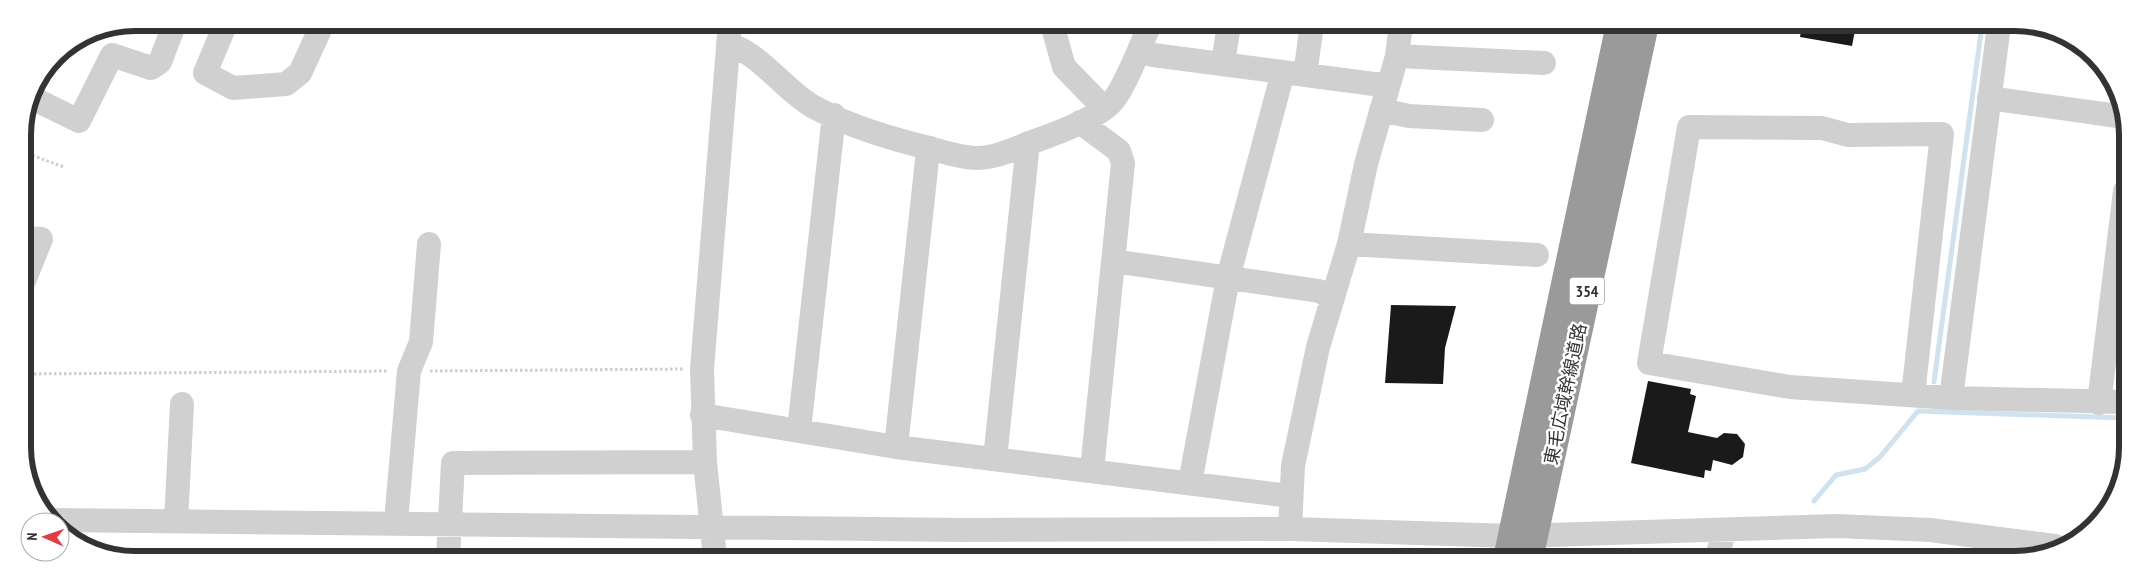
<svg xmlns="http://www.w3.org/2000/svg" width="2150" height="582" font-family="'PT Sans Narrow','Noto Sans JP',sans-serif">
<rect width="100%" height="100%" fill="#fff"/>
<g fill="none" stroke-linecap="round" stroke-linejoin="round">
<!-- stream -->
<path stroke="#cfe2ee" stroke-width="5" d="M 1934,382 L 1982,25
M 1814,501 L 1836,475 L 1865,469 L 1880,457 L 1918,411 L 2125,418"/>
</g>
<!-- building -->
<path fill="#1a1a1a" d="M 1802,24 L 1856,25 L 1852,46 L 1800,37 Z
M 1391,305 L 1456,306 L 1445,348 L 1443,384 L 1385,383 Z
M 1648,381 L 1691,389 L 1690,394 L 1696,396 L 1688,432 L 1717,438 L 1724,433 L 1737,434 L 1745,444 L 1743,457 L 1732,465 L 1713,460 L 1711,471 L 1705,470 L 1704,478 L 1631,463 Z"/>
<g fill="none" stroke-linecap="round" stroke-linejoin="round">
<!-- path -->
<path stroke="#cdcdcd" stroke-width="3" stroke-dasharray="2.5 2.5" stroke-linecap="butt" d="M 23,152 L 64,167
M 430,371 L 684,369
M 24,374 L 389,371"/>
<!-- minor -->
<path stroke="#d0d0d0" stroke-width="24" d="M 226,23 L 205,73 L 233,88 L 286,84 L 300,73 L 323,23
M 1052,24 L 1064,67 L 1104,108
M 728,44 C 761,54 782,88 812,106 C 850,127 892,139 933,149 C 947,153 962,158 977,158 C 1000,158 1024,144 1046,137 C 1065,130 1098,117 1112,102 C 1125,87 1142,43 1150,24
M 1139,51 L 1153,55 L 1374,84 L 1389,84
M 1397,56 L 1544,63
M 1223,64 L 1229,24
M 1305,75 L 1312,24
M 30,97 L 79,121 L 112,55 L 151,68 L 160,62 L 175,23
M 1989,98 L 2125,117
M 1381,110 L 1409,116 L 1482,120
M 1080,122 L 1119,151 L 1123,163 L 1092,470
M 23,238 L 41,239 L 24,281
M 1349,244 L 1537,255
M 1113,261 L 1319,291 L 1333,298
M 1913,395 L 1942,134 L 1848,135 L 1822,128 L 1689,127 L 1649,363 L 1790,387 L 1951,398 L 2125,402
M 1951,398 L 1999,25
M 2099,403 L 2125,191
M 702,415 L 896,447 L 1290,496
M 799,430 L 834,115
M 896,447 L 927,160 L 930,148
M 995,459 L 1028,143
M 1190,483 L 1228,278 L 1283,72
M 52,520 L 964,530 L 1290,529 L 1512,536 L 1837,526 L 1930,530 L 2055,546
M 176,521 L 182,404
M 396,522 L 409,371 L 421,342 L 429,244
M 1290,529 L 1293,466 L 1318,347 L 1349,244 L 1366,164 L 1397,56 L 1401,24
M 448,558 L 453,463 L 705,462
M 715,558 L 705,462 L 702,369 L 730,23
M 1716,559 L 1725,530"/>
<!-- highway -->
<path stroke="#9a9a9a" stroke-width="28" d="M 1507,559 L 1620,24
M 1529,559 L 1645,24"/>
</g>
<g text-anchor="middle" dominant-baseline="central" stroke-width="5" stroke-linejoin="round" paint-order="stroke">
<!-- shield labels -->
<rect fill="#fff" stroke="#707070" stroke-width="1" x="1569.5" y="277.5" width="35" height="27" rx="4"/>
<g font-size="16" font-weight="bold" fill="#333">
<text x="1587" y="291">354</text>
</g>
<!-- street labels -->
<g font-size="18" fill="#333" stroke="#fff">
<text transform="translate(1565 394) rotate(-78)">東毛広域幹線道路</text>
</g>
</g>
<!-- crop -->
<path d="M0 0H2150V582H0ZM135 31H2015A104 104 0 0 1 2119 135V447A104 104 0 0 1 2015 551H135A104 104 0 0 1 31 447V135A104 104 0 0 1 135 31Z" fill="#fff" fill-rule="evenodd"/>
<path fill="none" stroke="#333" stroke-width="6" d="M135 31H2015A104 104 0 0 1 2119 135V447A104 104 0 0 1 2015 551H135A104 104 0 0 1 31 447V135A104 104 0 0 1 135 31Z"/>
<!-- north arrow -->
<g transform="translate(45 537) rotate(272)"><circle r="24" fill="#ffffff" stroke="#adadad"/>
<path d="M0-4L9 19L0 12L-9 19Z" fill="#e63946"/>
<text y="-8" font-size="14" font-weight="bold" text-anchor="middle" fill="#333333">N</text>
</g>
</svg>
